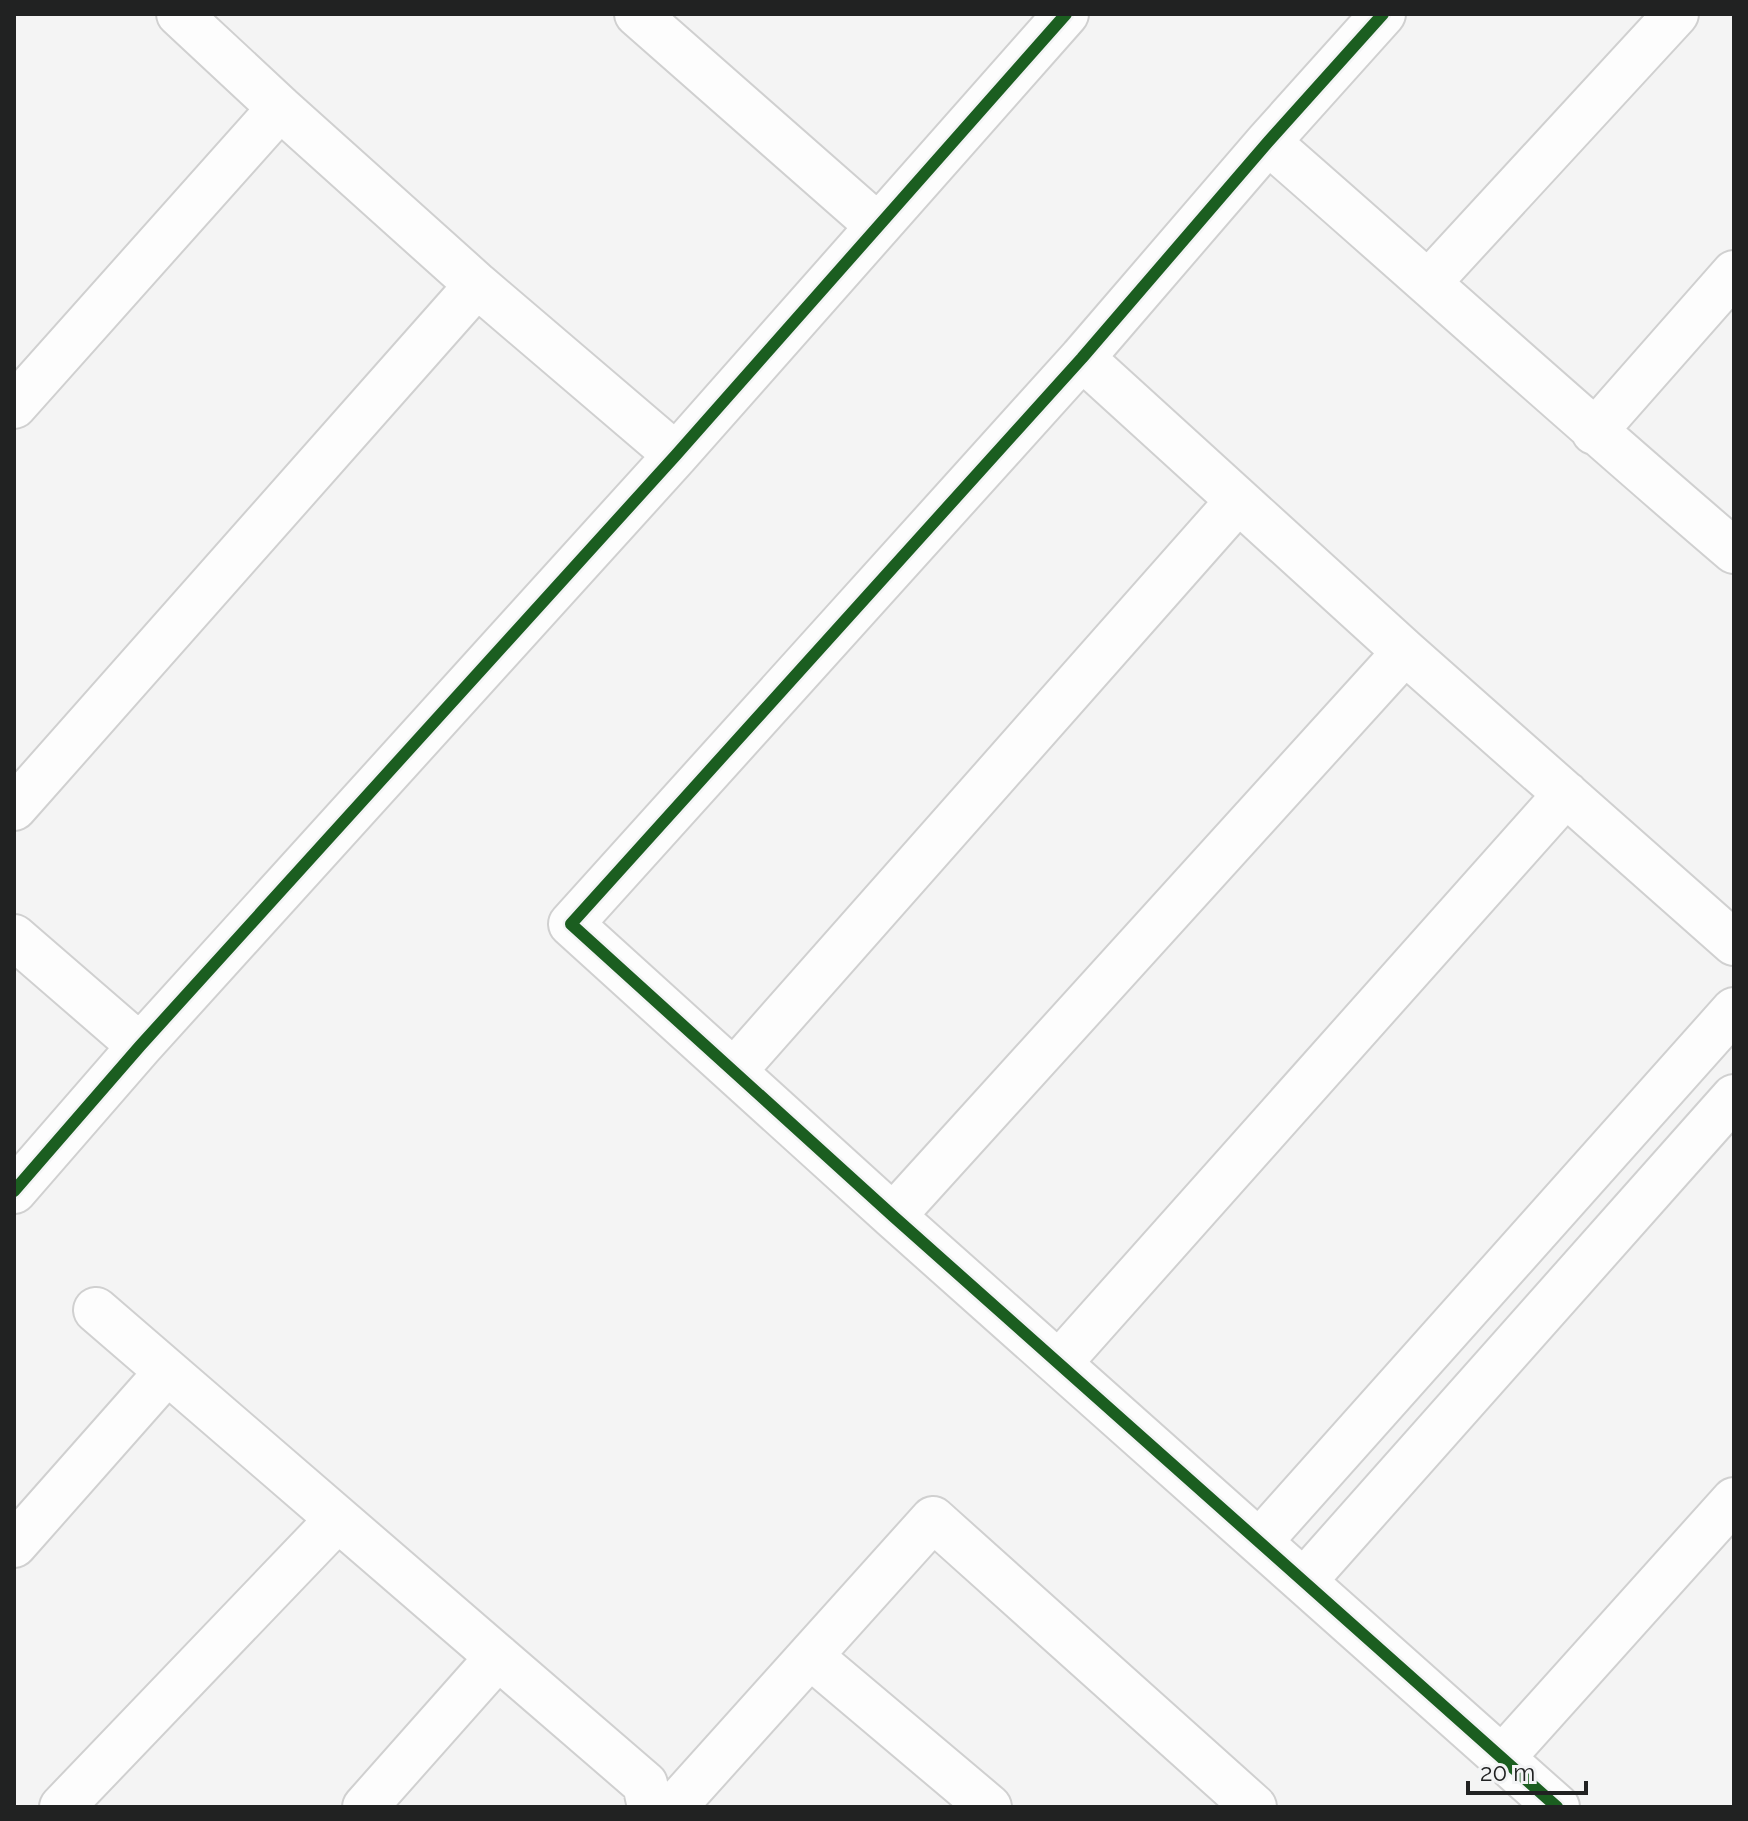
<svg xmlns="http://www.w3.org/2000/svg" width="1748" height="1821" font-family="Raleway,sans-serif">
<rect width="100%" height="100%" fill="#f4f4f4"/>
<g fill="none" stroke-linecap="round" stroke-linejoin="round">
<!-- minor casing -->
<g stroke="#d0d0d0" stroke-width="48">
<path id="minor" d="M 179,14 L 280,108
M 637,14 L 878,226
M 1383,14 L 1268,142 L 1082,358 L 571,924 L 893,1216 L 1557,1807
M 1268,142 C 1424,278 1577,417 1734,551
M 1429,282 L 1676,14
M 477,285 L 676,455
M 1082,358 L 1405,652 L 1734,943
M 14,406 L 280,108 L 477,285 L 14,808
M 1594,432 L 1734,273
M 14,937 L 140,1046
M 734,1071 L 1238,501
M 14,1191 L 140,1046 L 676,455 L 1066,14
M 893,1216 L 1405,652
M 96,1310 L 645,1784 L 650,1807
M 1059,1363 L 1566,794
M 1260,1541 L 1734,1010
M 14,1545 L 167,1372
M 1304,1581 L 1734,1097
M 810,1656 L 989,1807
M 1502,1758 L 1734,1500
M 62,1807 L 338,1519
M 365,1807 L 498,1657
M 674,1807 L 933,1519 L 1254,1807"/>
</g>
<!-- minor -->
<use href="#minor" stroke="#fdfdfd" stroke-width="44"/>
<!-- cycleway casing -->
<g stroke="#f3f4f5" stroke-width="17">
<path id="cycleway" d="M 1383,14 L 1268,142 L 1082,358 L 571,924 L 893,1216 L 1557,1807
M 14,1191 L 140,1046 L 676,455 L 1066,14"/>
</g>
<!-- cycleway -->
<use href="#cycleway" stroke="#1b5e20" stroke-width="12"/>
</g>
<!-- border -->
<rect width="1748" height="1821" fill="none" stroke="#212222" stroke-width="32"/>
<!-- scale -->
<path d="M1468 1781v12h118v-12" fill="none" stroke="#212222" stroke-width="4"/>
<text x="1480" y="1781" font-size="24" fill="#212222" stroke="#f3f4f5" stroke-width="6" paint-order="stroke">20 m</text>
</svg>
